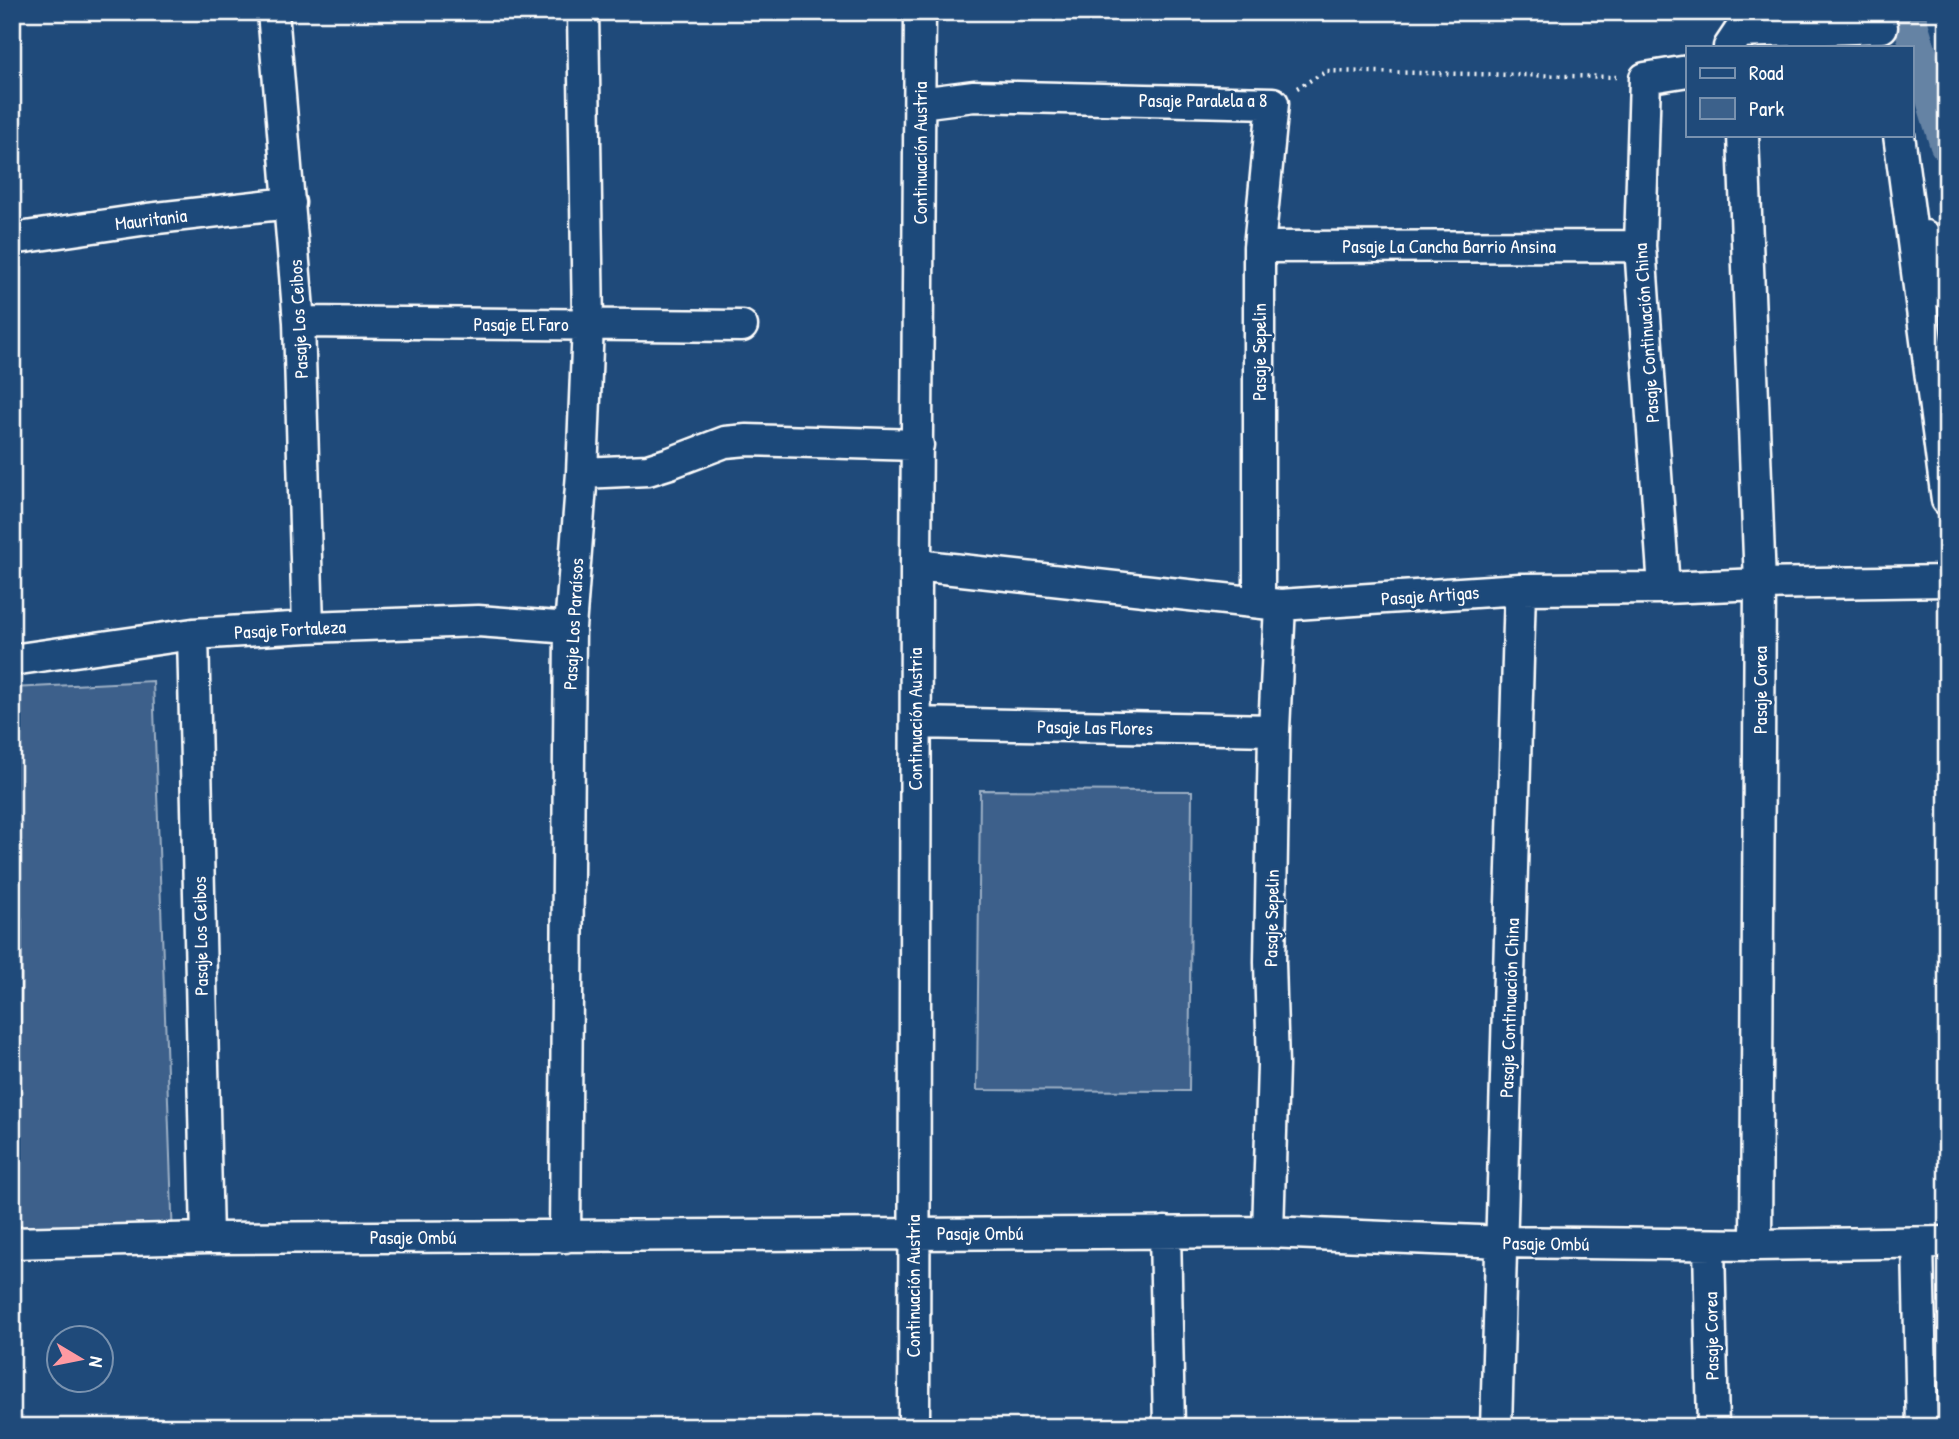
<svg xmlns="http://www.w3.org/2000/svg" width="1959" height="1439" font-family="'Patrick Hand',sans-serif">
<rect width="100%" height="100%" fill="#1f4a7a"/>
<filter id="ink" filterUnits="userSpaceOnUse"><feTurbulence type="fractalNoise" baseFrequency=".0143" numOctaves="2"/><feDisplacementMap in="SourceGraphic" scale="14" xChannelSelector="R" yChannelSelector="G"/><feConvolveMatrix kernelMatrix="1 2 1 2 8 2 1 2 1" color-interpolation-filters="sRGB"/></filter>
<g filter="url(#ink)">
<!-- green -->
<path fill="#3c618b" stroke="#9eb0c5" stroke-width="2" d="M 153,681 L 173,1240 L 19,1240 L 22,921 L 12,868 L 12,688 Z
M 980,790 L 1192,791 L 1189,1091 L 977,1090 Z"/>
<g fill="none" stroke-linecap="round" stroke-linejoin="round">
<!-- canal -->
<path stroke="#6583a4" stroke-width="35" d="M 1907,12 L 1947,144"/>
<!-- minor casing -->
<g stroke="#fff" stroke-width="35">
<path id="minor" d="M 273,12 L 299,322 L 308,627
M 1729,47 L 1739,32 L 1882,27
M 920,103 L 974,96 L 1273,103 L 1259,247 L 1259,601
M 1743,135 L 1760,584 L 1756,1245
M 1899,135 L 1947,500
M 1925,236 L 1947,294
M 12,239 L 148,219 L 290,203
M 1259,247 L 1640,246
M 299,322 L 742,326
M 582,473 L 648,470 L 670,463 L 725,442 L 747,440 L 918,445
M 916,565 L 1280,605 L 1520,589 L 1664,588 L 1760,584 L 1947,581
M 1664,588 L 1640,246 L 1645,78 L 1688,71
M 193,634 L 207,1238
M 12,660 L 193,634 L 308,627 L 478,621 L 570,628
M 916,723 L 1274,730
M 1165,1232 L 1169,1427
M 1268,1232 L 1273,1065 L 1270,962 L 1274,730 L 1280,605
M 565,1237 L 570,628 L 582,473 L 588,324 L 583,12
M 12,1243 L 207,1238 L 1268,1232 L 1502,1242 L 1756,1245 L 1947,1242
M 1918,1243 L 1922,1427
M 1709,1245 L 1713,1427
M 914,1427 L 916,565 L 920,12
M 1496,1427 L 1520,589"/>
</g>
<!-- path -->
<path stroke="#fff" stroke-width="4.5" stroke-dasharray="2 5" stroke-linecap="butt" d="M 1297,88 L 1327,71 L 1616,77"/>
<!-- minor -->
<use href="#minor" stroke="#1f4a7a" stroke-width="30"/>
</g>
</g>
<g text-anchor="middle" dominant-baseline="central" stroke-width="5" stroke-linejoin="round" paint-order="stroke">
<!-- street labels -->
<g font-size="19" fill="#fff" stroke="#1f4a7a">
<text x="1203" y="100">Pasaje Paralela a 8</text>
<text transform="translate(920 153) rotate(-90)">Continuación Austria</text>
<text transform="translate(151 219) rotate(-7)">Mauritania</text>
<text x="1449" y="246">Pasaje La Cancha Barrio Ansina</text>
<text transform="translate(298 319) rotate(-93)">Pasaje Los Ceibos</text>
<text x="521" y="324">Pasaje El Faro</text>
<text transform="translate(1646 333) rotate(-94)">Pasaje Continuación China</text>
<text transform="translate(1259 352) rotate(-90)">Pasaje Sepelin</text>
<text transform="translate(1430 595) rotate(-4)">Pasaje Artigas</text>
<text transform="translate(573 624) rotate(-87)">Pasaje Los Paraísos</text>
<text transform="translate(290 629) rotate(-3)">Pasaje Fortaleza</text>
<text transform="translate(1760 690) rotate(-90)">Pasaje Corea</text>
<text transform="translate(915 719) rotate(-90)">Continuación Austria</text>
<text transform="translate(1095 727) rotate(1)">Pasaje Las Flores</text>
<text transform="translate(1271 918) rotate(-89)">Pasaje Sepelin</text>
<text transform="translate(200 936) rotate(-91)">Pasaje Los Ceibos</text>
<text transform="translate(1509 1008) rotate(-88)">Pasaje Continuación China</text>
<text x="980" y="1233">Pasaje Ombú</text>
<text x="413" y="1237">Pasaje Ombú</text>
<text transform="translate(1546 1243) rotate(1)">Pasaje Ombú</text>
<text transform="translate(913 1286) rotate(-90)">Continuación Austria</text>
<text transform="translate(1711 1336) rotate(-91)">Pasaje Corea</text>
</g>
</g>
<!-- margin -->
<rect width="1959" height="1439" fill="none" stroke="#1f4a7a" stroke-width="42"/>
<rect x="21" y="21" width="1917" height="1397" fill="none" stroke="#fff" stroke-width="2.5" filter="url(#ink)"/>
<!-- legend -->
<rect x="1686" y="46" width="228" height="91" fill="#1f4a7a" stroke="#7992af" stroke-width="2"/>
<rect x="1700" y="68" width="35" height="10" fill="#1f4a7a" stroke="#7992af" stroke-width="2"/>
<text x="1749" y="80" font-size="21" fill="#ffffff">Road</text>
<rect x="1700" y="98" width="35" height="21" fill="#3c618b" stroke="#7992af" stroke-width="2"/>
<text x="1749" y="116" font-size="21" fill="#ffffff">Park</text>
<!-- north arrow -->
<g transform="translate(80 1359) rotate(100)"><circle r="33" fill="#1f4a7a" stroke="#7992af" stroke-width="2"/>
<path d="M0-5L12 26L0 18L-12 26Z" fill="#ff9aa2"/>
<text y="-10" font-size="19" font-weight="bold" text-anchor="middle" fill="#ffffff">N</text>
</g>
</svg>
